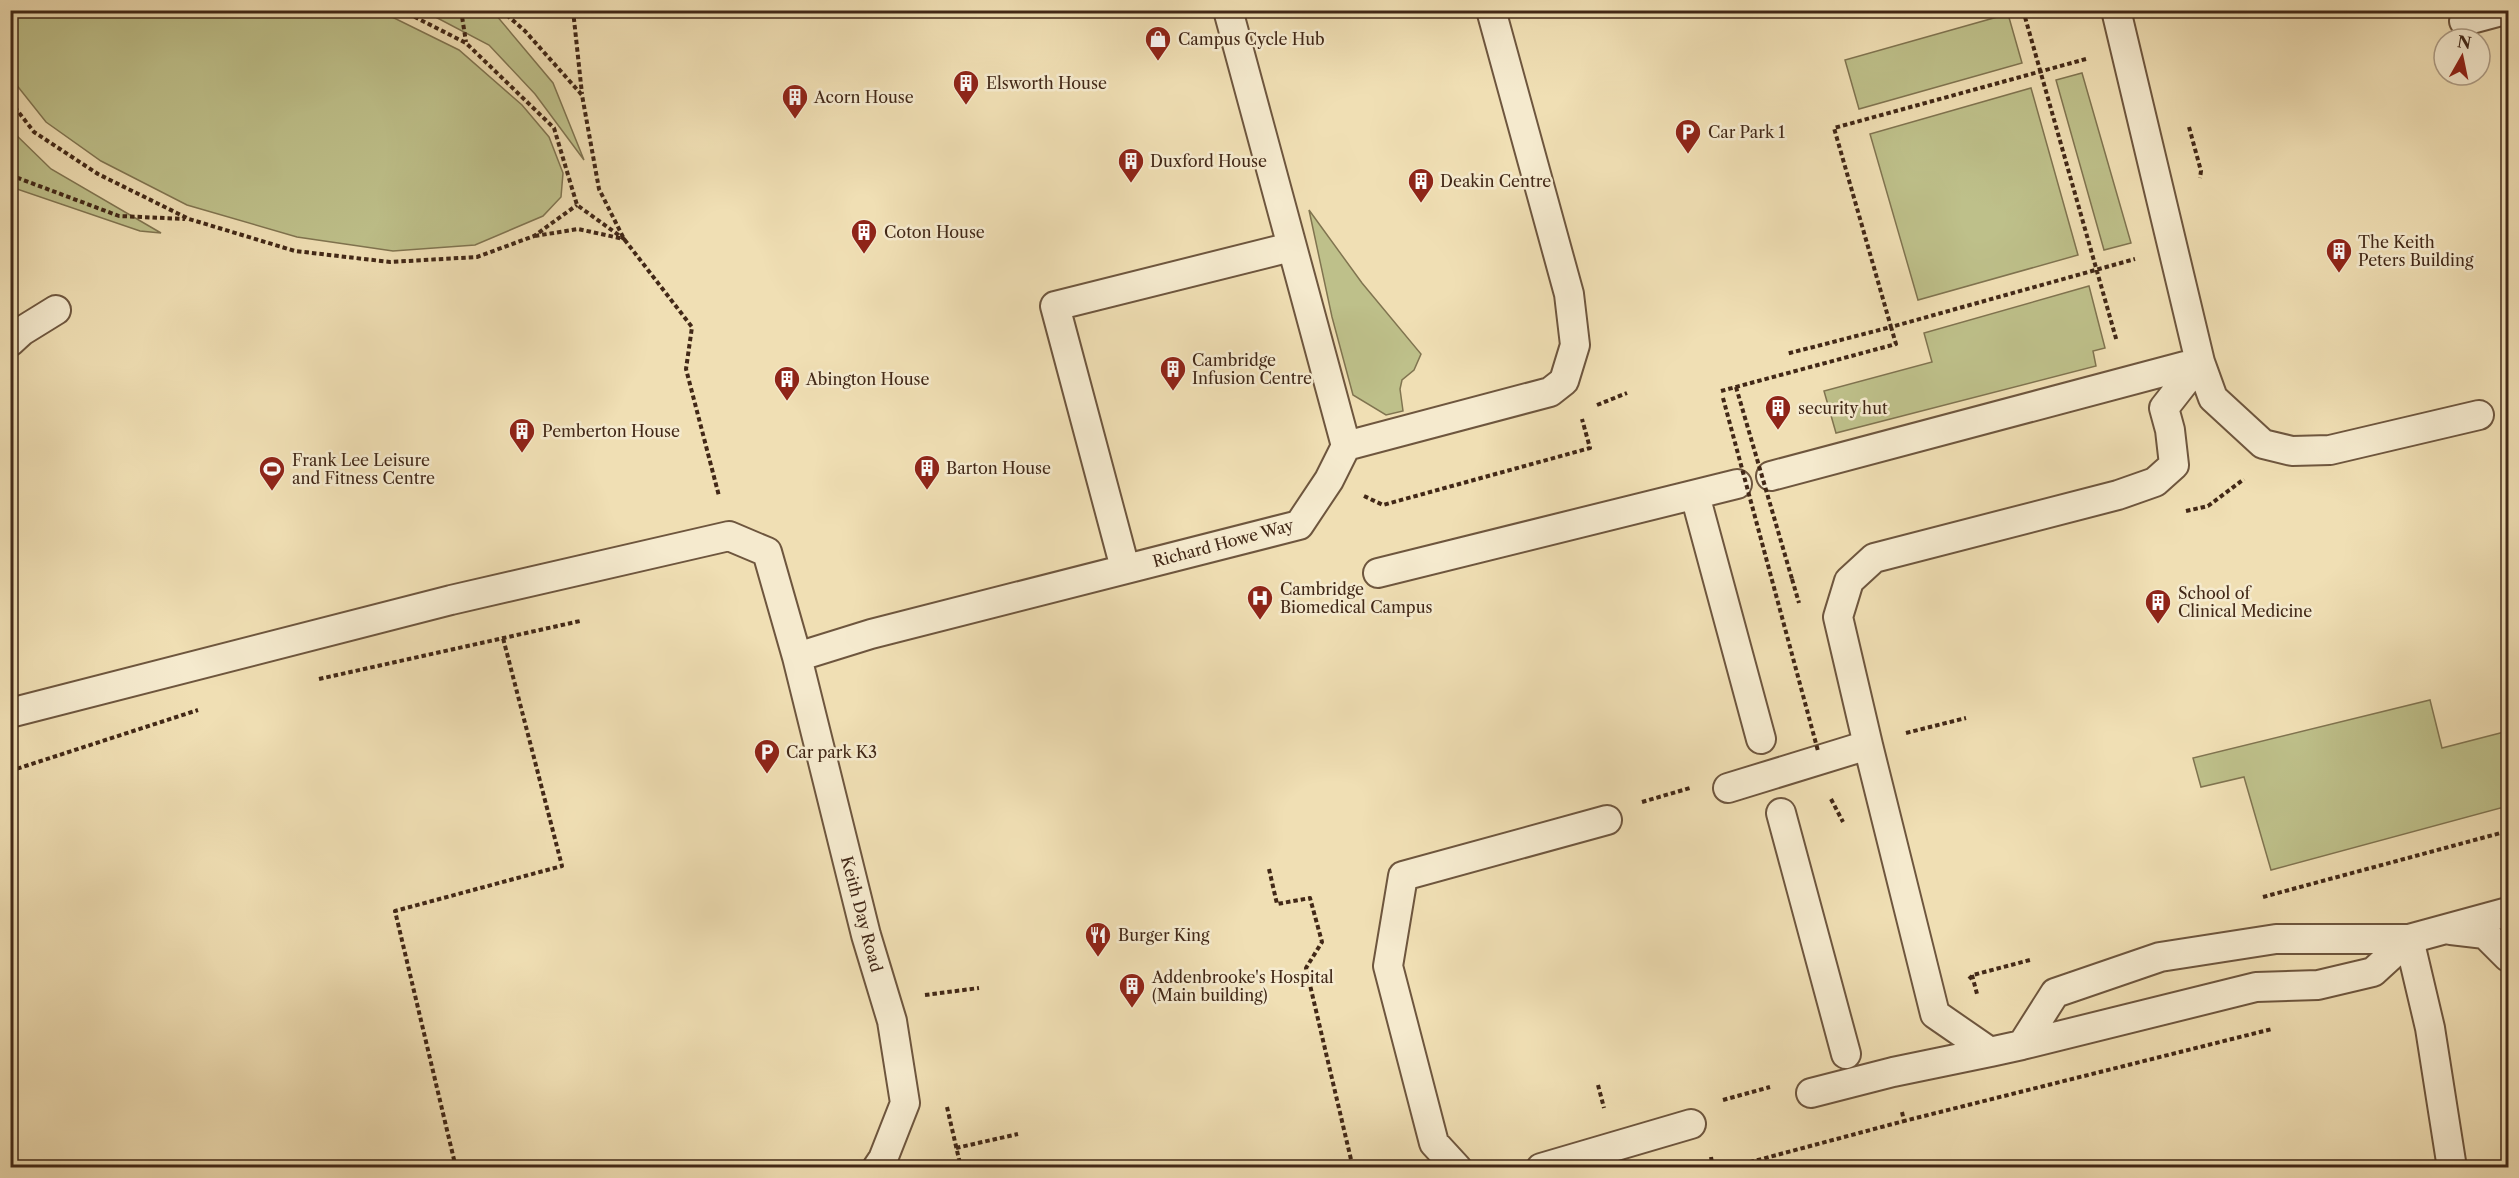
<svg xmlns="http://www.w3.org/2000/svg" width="2519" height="1178" font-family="'Libre Caslon Text',serif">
<rect width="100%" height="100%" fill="#f0dfb4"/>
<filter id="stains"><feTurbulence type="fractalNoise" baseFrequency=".00333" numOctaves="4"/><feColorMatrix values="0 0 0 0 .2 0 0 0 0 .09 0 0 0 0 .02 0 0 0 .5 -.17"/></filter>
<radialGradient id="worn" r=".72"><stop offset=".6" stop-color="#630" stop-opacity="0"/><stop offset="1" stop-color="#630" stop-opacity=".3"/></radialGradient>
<!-- green -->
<path fill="#bec08a" stroke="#807450" stroke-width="1.5" d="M 10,11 L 380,11 L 459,50 L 522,105 L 549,137 L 563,173 L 561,197 L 543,216 L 475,245 L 393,251 L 297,237 L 187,205 L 101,161 L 46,122 L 11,78 Z
M 424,11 L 489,11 L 496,15 L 553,83 L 584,160 L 535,94 L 489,45 Z
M 2008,14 L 2022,63 L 1859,109 L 1845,60 Z
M 2082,73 L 2131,243 L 2104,250 L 2056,80 Z
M 2031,88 L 2078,255 L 1918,300 L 1870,134 Z
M 11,130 L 51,169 L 161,233 L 140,231 L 11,187 Z
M 1309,210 L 1362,283 L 1421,354 L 1414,370 L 1402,380 L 1400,389 L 1403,411 L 1386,415 L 1353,395 L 1332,317 Z
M 2089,286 L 2105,348 L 2093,351 L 2096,366 L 1836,433 L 1824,391 L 1932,362 L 1924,333 Z
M 2430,700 L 2442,748 L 2508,731 L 2508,806 L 2271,870 L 2244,777 L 2201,787 L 2193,758 Z"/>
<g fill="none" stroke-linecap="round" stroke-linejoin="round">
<!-- lane casing -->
<g stroke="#6e563e" stroke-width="32">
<path id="lane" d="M 2116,10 L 2200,362 L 2213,398 L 2263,444 L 2292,451 L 2330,450 L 2479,415
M 2464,21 L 2505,10
M 10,342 L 22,331 L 56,310
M 2200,362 L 2164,408 L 2170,430 L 2174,465 L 2155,482 L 2118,495 L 1874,558 L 1849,581 L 1838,617 L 1868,745 L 1935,1014 L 1990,1052 L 2022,1045 L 2055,993 L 2160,957 L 2276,939 L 2409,939 L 2508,912
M 1346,446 L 1550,392 L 1564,381 L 1575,345 L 1569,294 L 1491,10
M 1771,476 L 2200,362
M 1695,495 L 1761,739
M 1125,568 L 1055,306 L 1291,247
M 1378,573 L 1737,484
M 797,657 L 871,634 L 1299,525 L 1329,480 L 1346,446 L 1228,10
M 10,713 L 451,600 L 729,536 L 767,552 L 797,657 L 866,935 L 892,1021 L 905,1103 L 883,1159 L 877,1168
M 1728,788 L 1868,745
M 1781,813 L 1846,1054
M 2451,930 L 2485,934 L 2508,957
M 2409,939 L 2430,1028 L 2452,1168
M 2022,1045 L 2256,987 L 2318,985 L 2373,972 L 2409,939
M 1811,1093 L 1893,1072 L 1990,1052
M 1457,1168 L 1434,1143 L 1388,966 L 1403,876 L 1607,820
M 1541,1168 L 1691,1124"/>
</g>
<!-- path -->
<path stroke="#422817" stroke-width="4" stroke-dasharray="4.5 3" stroke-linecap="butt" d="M 401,10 L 466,43 L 554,128 L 577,205 L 624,239 L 578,229 L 535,236
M 461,10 L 466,42
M 501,10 L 525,31 L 582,95 L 599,189 L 624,239 L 692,327 L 686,369 L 719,496
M 573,10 L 582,94
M 2023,10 L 2117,342
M 2086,59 L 1834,128 L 1891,327 L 2135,259
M 10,101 L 34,132 L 98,174 L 189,219 L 295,251 L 390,262 L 477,257 L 534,236 L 577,205
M 2189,127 L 2201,171 L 2200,178
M 10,175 L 119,216 L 185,219
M 1721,391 L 1896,344 L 1891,327 L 1786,354
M 1597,405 L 1627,393
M 1364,496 L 1383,505 L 1590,448 L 1582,419
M 2186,511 L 2208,506 L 2244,479
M 1792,579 L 1799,603
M 319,679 L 580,621
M 1906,733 L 1966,718
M 10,771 L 198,710
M 1831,799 L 1843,822
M 1642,802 L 1690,788
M 1269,869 L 1277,904 L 1310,898 L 1322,942 L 1306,968 L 1353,1168
M 2263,897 L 2508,831
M 1972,975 L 1977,994
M 1969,979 L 1973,975 L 2030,960
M 925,995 L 979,988
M 1598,1085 L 1604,1108
M 1723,1100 L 1770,1087
M 947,1107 L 961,1168
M 1902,1112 L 1904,1121 L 2272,1029
M 956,1148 L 1018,1134
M 1711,1157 L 1713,1168
M 456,1168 L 395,911 L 562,866 L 503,638
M 1728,1168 L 1904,1121"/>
<!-- lane -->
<use href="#lane" stroke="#f5eace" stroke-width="28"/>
<!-- path-bridge -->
<path stroke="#422817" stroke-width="4" stroke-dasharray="4.5 3" stroke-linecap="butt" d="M 1736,387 L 1792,579
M 1723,398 L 1818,751"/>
</g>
<!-- icons -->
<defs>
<g id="shop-pin" transform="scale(1.35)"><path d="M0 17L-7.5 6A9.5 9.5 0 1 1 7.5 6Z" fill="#8f2418" stroke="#f5eace"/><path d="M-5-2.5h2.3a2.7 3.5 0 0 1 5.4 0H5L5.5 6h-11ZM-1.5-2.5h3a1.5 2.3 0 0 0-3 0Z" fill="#fff"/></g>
<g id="building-pin" transform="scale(1.35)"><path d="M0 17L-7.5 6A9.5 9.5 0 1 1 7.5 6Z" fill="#8f2418" stroke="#f5eace"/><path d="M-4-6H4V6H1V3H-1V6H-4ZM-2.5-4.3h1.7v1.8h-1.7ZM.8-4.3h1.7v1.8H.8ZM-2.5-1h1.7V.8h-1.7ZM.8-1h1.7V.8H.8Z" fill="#fff"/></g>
<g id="parking-pin" transform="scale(1.35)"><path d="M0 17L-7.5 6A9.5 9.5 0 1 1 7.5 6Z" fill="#8f2418" stroke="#f5eace"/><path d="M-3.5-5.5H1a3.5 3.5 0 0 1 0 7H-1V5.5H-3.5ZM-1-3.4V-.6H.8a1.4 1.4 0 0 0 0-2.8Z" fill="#fff"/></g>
<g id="stadium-pin" transform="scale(1.35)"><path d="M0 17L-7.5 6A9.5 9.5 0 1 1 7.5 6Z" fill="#8f2418" stroke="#f5eace"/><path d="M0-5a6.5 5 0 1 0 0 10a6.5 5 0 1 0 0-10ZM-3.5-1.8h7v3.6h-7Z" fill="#fff"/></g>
<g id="hospital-pin" transform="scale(1.35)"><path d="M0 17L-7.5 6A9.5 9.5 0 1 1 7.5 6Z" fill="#8f2418" stroke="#f5eace"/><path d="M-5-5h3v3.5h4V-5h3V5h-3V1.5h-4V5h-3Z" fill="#fff"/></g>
<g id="restaurant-pin" transform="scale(1.35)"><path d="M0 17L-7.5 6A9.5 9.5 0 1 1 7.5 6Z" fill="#8f2418" stroke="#f5eace"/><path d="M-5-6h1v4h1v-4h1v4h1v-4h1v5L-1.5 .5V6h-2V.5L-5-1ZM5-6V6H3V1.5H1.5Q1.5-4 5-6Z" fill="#fff"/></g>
</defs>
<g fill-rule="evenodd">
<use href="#shop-pin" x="1158" y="39"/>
<use href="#building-pin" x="966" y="83"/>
<use href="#building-pin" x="795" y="97"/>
<use href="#parking-pin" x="1688" y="132"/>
<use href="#building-pin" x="1131" y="161"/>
<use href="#building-pin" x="1421" y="181"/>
<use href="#building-pin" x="864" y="232"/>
<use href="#building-pin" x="2339" y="251"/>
<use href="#building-pin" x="1173" y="369"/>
<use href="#building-pin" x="787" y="379"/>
<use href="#building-pin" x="1778" y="408"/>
<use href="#building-pin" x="522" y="431"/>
<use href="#building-pin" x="927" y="468"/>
<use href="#stadium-pin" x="272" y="469"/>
<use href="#hospital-pin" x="1260" y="598"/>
<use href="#building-pin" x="2158" y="602"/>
<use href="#parking-pin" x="767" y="752"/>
<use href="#restaurant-pin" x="1098" y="935"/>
<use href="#building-pin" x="1132" y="986"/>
</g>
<g text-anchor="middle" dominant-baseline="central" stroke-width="5" stroke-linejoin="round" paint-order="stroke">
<!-- poi labels -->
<g font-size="16" fill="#422817" stroke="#f5eace" text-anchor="start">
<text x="1178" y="39">Campus Cycle Hub</text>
<text x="986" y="83">Elsworth House</text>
<text x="814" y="97">Acorn House</text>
<text x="1708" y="132">Car Park 1</text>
<text x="1150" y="161">Duxford House</text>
<text x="1440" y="181">Deakin Centre</text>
<text x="884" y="232">Coton House</text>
<text x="2358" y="242">The Keith<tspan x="2358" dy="18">Peters Building</tspan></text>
<text x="1192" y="360">Cambridge<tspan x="1192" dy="18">Infusion Centre</tspan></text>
<text x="806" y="379">Abington House</text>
<text x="1798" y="408">security hut</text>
<text x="542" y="431">Pemberton House</text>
<text x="292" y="460">Frank Lee Leisure<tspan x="292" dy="18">and Fitness Centre</tspan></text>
<text x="946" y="468">Barton House</text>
<text x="1280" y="589">Cambridge<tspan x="1280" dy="18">Biomedical Campus</tspan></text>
<text x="2178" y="593">School of<tspan x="2178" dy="18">Clinical Medicine</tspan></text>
<text x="786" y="752">Car park K3</text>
<text x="1118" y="935">Burger King</text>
<text x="1152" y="977">Addenbrooke's Hospital<tspan x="1152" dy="18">(Main building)</tspan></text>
</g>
<!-- street labels -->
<g font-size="16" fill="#422817" stroke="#f5eace">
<text transform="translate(1223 543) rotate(-15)">Richard Howe Way</text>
<text transform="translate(862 914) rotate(75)">Keith Day Road</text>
</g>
</g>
<!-- margin -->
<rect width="2519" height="1178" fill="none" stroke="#f0dfb4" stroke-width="36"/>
<rect x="12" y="12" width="2495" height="1154" fill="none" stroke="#422817" stroke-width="3"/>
<rect x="18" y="18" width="2483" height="1142" fill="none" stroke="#422817" stroke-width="1.5"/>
<!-- north arrow -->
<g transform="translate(2462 57) rotate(9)"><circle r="28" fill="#f5eace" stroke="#ad9c85" stroke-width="1.5"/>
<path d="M0-4.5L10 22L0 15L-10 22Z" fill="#8f2418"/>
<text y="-9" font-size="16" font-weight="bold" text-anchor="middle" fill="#422817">N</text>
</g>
<rect width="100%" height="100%" filter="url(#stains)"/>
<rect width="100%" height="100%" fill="url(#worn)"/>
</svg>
